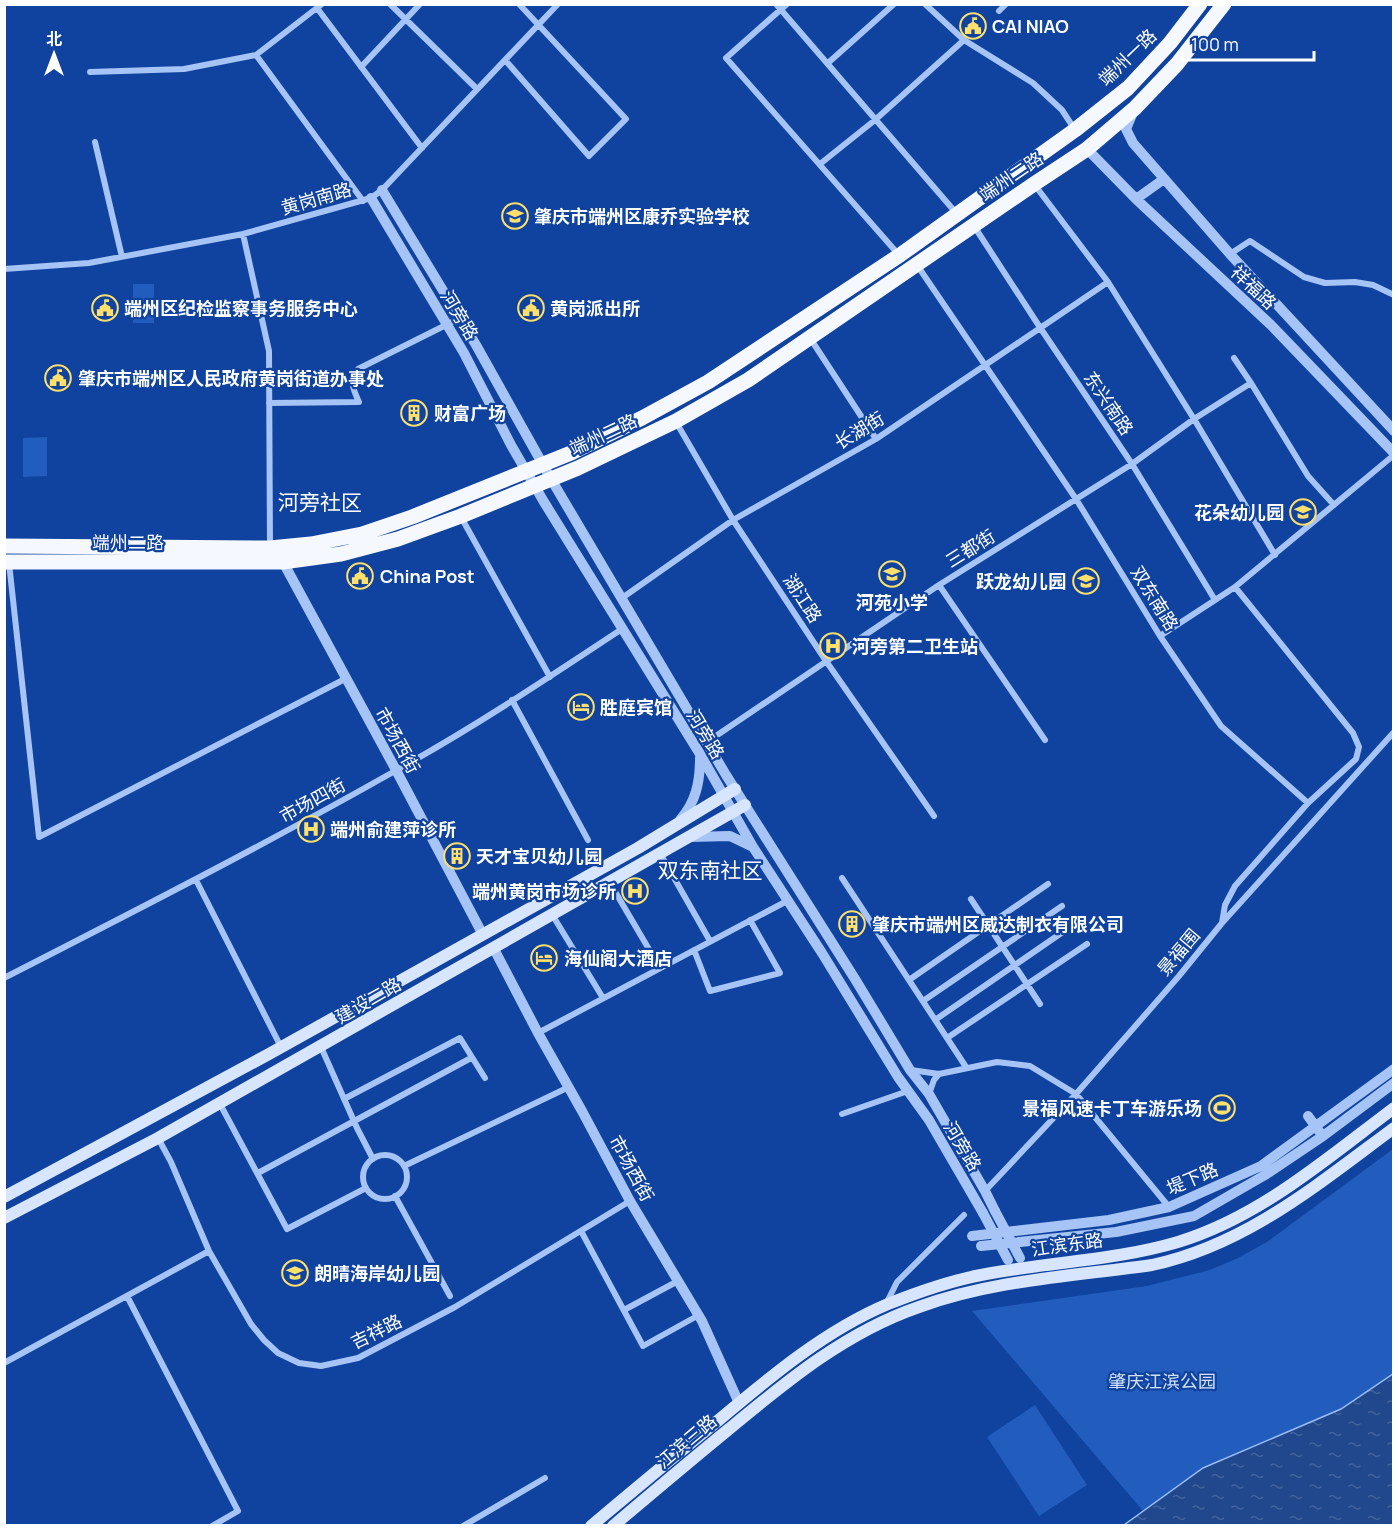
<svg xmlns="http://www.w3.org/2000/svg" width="1398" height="1530" font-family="Manrope,'Noto Sans SC',sans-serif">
<defs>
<pattern id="water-ripples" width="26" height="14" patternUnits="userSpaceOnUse" patternTransform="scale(1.5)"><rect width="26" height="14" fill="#21478c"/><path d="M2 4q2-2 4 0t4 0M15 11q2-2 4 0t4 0" fill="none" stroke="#42639d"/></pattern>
</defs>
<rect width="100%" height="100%" fill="#10439f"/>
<!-- park -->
<path fill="#225cbd" d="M 133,284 L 154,284 L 154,323 L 133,323 Z
M 47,437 L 47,476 L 23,477 L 23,438 Z
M 1393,1149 L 1393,1374 L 1341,1409 L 1203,1468 L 1143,1511 L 972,1311 L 1147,1286 L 1210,1270 L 1238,1258 L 1267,1242 Z
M 1035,1405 L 1087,1485 L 1039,1516 L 987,1437 Z"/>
<!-- water -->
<path fill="url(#water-ripples)" stroke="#98bdf9" stroke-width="1.5" d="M 1393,1374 L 1393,1525 L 1124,1525 L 1203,1468 L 1341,1409 Z"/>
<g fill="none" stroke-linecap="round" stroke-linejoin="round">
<!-- minor -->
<path stroke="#a6c4f5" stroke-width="6" d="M 390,4 L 477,89
M 776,4 L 957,214
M 787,4 L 726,58 L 899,255
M 925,4 L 964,40 L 1033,83 L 1062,110 L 1075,130
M 317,8 L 422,148
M 999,11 L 1006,4
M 256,55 L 363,201
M 505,60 L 589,156 L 626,119 L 519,4
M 828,63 L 894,4
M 361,67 L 420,4
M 90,72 L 184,69 L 256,55 L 322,4
M 95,142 L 122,257
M 820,164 L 875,120 L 964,40
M 1034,184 L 1108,282 L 1194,419 L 1275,555
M 974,226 L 1041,329 L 1132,464 L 1215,600
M 243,234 L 269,351 L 270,548
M 1230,254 L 1250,241 L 1304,277 L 1325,283 L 1355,282 L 1373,285 L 1394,295
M 917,265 L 1076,499 L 1160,636 L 1221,726 L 1308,803 L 1235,886 L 1225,905 L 1222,923
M 4,269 L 89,263 L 243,234 L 371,198 L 382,190 L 558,4
M 810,338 L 876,439
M 1234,358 L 1251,383 L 1308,476 L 1334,505
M 269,403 L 359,402 C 353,389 349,381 358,369 L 460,318
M 676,422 L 733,520 L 826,661 L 934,816
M 461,517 L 550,677
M 9,563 L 39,837 L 345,679
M 939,585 L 1045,740
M 1235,587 L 1353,733 L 1359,747 L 1356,759 L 1308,803
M 622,598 L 733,520 L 876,439 L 1108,282
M 1160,636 L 1235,587 L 1394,455
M 512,700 L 588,840
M 707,742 L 939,585 L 1132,464 L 1194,419 L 1251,383
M 661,855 L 710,941
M 842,878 L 966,1067
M 196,880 L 281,1047
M 610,883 L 660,968
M 971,899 L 1040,1004
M 553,916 L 603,998
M 694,950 L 710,991 L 780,973 L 750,920
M 4,978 C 135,911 266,844 395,771 C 473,728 548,678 622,629
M 909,980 L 1048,884
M 923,1001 L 1062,906
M 935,1020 L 1073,925
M 538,1033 L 787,901
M 947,1038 L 1087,944
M 321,1047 L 357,1128 L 373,1159
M 911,1070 L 939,1074 L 997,1062 L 1030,1066 L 1076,1094 L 1169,1207
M 929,1094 L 934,1080 L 939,1074
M 344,1099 L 460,1038 L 485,1078
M 220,1104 L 287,1229 L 366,1188
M 842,1114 L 908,1091
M 158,1138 L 171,1162 L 209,1251 L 251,1324 L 264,1340 L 278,1353 L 299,1363 L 321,1366 L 358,1358 L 455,1307 L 630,1201
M363 1177a22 22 0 1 1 44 0a22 22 0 1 1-44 0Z
M 404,1166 L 569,1087
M 258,1173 L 471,1058
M 985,1191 L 1076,1094 L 1179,976 L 1222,923 L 1394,732
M 395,1196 L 450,1296
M 581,1231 L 643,1346 L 699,1315
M 127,1296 L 238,1511 L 212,1526
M 887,1302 L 897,1282 L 964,1215
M 624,1310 L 678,1281
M 4,1363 L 209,1251
M 463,1526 L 545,1478"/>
<!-- tertiary -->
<path stroke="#a6c4f5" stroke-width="10" d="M 1133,112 L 1126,129 L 1133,143 L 1230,254 L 1394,431
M 1087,149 L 1136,199 L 1271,325 L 1394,453
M 382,190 L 476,345 L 551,479 L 726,775 L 855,979 L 910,1070 L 929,1094 L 985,1191 L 995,1211
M 371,198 L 464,353 L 511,445 L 544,502 L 700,754 L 753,847 L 822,953 L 898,1077 L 929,1120 L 983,1213
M 1136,199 L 1164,179
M 283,562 L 396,770 L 483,935
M 680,820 C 696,802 700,782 700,758
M 691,837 L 730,836 L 753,847
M 494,949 L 538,1033 L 582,1111 L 630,1201 L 702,1321 L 739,1403
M 1308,1116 L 1319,1131
M 972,1236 L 1109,1220 L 1169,1207 L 1261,1166 L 1394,1069
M 981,1246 L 1116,1232 L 1194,1216 L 1265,1175 L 1323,1136 L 1394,1083"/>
<!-- secondary -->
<path stroke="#d7e5fe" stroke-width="12" d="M 4,1197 L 269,1054 L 638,848 L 735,789
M 4,1218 L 158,1138 L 745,805
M 591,1526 C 634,1490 677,1454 720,1419 C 771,1376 826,1330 888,1304 C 918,1292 949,1281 981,1275 C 1046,1262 1114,1261 1178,1242 C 1260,1217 1326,1159 1394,1108
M 613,1526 C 652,1493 690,1461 729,1429 C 787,1381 846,1332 919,1307 C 993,1280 1074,1276 1152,1265 C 1246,1245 1318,1184 1394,1128"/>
<!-- primary -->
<path stroke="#f5f8ff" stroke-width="15" d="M 4,546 L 270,548 L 311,544 L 362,534 L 412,517 L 571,453 L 642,418 L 708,382 L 900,255 L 1075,130 L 1128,88 L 1170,43 L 1200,4
M 4,562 L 283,562 L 341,554 L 398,539 L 461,516 L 578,468 L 676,421 L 748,380 L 1034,184 L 1087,149 L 1135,108 L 1177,64 L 1224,4"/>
<!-- tertiary-bridge -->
<path stroke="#a6c4f5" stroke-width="10" d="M 995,1211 L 1020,1258
M 983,1213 L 1008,1260"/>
</g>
<!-- icons -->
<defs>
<g id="civic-ring" transform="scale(1.35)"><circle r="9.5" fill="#10439f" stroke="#ffe06b" stroke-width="1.5"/><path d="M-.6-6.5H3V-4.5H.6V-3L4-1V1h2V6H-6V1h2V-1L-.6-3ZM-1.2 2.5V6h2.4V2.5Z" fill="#ffe06b"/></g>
<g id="school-ring" transform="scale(1.35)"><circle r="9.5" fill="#10439f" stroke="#ffe06b" stroke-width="1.5"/><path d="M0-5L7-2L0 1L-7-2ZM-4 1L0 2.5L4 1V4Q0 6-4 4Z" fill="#ffe06b"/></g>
<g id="building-ring" transform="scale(1.35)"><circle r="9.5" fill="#10439f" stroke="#ffe06b" stroke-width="1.5"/><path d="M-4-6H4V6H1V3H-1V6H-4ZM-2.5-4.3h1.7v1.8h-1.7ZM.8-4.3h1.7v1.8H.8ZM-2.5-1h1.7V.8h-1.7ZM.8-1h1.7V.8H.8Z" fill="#ffe06b"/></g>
<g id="hospital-ring" transform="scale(1.35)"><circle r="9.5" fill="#10439f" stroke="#ffe06b" stroke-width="1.5"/><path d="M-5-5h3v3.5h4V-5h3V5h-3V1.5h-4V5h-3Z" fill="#ffe06b"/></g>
<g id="hotel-ring" transform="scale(1.35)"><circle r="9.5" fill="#10439f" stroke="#ffe06b" stroke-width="1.5"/><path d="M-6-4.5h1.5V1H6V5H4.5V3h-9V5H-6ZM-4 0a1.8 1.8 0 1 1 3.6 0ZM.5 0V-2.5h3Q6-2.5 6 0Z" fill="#ffe06b"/></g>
<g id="stadium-ring" transform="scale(1.35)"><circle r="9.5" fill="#10439f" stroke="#ffe06b" stroke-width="1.5"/><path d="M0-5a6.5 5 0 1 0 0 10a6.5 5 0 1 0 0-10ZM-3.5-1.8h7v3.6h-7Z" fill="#ffe06b"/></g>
</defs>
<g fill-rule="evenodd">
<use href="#civic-ring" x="973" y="26"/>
<use href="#school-ring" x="515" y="216"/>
<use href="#civic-ring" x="105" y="308"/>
<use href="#civic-ring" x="531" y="308"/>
<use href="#civic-ring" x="58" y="378"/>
<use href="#building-ring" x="414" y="413"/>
<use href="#school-ring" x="1303" y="512"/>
<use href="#school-ring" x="892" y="574"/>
<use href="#civic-ring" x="360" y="576"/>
<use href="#school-ring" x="1086" y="581"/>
<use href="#hospital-ring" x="833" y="646"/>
<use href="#hotel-ring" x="581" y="707"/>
<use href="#hospital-ring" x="311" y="829"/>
<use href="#building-ring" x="457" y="856"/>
<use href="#hospital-ring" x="635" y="891"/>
<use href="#building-ring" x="852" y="924"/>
<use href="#hotel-ring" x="544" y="958"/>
<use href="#stadium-ring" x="1222" y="1108"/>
<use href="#school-ring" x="295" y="1273"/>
</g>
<g text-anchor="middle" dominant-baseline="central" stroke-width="4.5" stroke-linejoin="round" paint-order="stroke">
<!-- poi labels -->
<g font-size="18" font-weight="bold" fill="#fff" stroke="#10439f" text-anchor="start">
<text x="992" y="26">CAI NIAO</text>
<text x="534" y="216">肇庆市端州区康乔实验学校</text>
<text x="124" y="308">端州区纪检监察事务服务中心</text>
<text x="550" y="308">黄岗派出所</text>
<text x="78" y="378">肇庆市端州区人民政府黄岗街道办事处</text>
<text x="434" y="413">财富广场</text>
<text x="1284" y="512" text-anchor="end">花朵幼儿园</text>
<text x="380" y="576">China Post</text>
<text x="1066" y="581" text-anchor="end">跃龙幼儿园</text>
<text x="892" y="602" text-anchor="middle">河苑小学</text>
<text x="852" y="646">河旁第二卫生站</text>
<text x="600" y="707">胜庭宾馆</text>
<text x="330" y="829">端州俞建萍诊所</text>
<text x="476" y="856">天才宝贝幼儿园</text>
<text x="616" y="891" text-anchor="end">端州黄岗市场诊所</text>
<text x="872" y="924">肇庆市端州区威达制衣有限公司</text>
<text x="564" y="958">海仙阁大酒店</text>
<text x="1202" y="1108" text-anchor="end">景福风速卡丁车游乐场</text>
<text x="314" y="1273">朗晴海岸幼儿园</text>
</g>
<!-- street labels -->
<g font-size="18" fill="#fff" stroke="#10439f">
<text transform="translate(1127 57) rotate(-44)">端州一路</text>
<text transform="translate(1011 176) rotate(-34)">端州二路</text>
<text transform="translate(316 198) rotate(-16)">黄岗南路</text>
<text transform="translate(1254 287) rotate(43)">祥福路</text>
<text transform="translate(460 315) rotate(59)">河旁路</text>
<text transform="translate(1109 403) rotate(56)">东兴南路</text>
<text transform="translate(859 430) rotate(-31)">长湖街</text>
<text transform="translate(603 434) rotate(-25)">端州二路</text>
<text x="128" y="542">端州二路</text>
<text transform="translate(970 548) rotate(-32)">三都街</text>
<text transform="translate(803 598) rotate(57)">湖江路</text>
<text transform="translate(1155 598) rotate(58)">双东南路</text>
<text transform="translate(706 734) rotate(59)">河旁路</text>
<text transform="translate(398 740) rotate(61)">市场西街</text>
<text transform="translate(312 800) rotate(-29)">市场四街</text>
<text transform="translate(1178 952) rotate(-50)">景福围</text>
<text transform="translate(368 1000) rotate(-30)">建设二路</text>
<text transform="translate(963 1146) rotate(59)">河旁路</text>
<text transform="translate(632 1168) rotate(61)">市场西街</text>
<text transform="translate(1192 1178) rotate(-23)">堤下路</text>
<text transform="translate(1067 1244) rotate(-8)">江滨东路</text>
<text transform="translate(376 1331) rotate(-26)">吉祥路</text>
<text transform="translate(686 1441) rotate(-40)">江滨三路</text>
</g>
<!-- park labels -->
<g font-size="18" fill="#cfe1fe" stroke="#10439f">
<text x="1162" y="1381">肇庆江滨公园</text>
</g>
<!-- quarter labels -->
<g font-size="21" fill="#fff" stroke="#10439f">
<text x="320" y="502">河旁社区</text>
<text x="710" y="870">双东南社区</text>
</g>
</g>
<!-- border -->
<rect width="1398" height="1530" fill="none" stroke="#ffffff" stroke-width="12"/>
<!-- north arrow -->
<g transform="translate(54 54)" stroke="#10439f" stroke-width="4.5" paint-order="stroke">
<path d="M0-4.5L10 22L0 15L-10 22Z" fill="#ffffff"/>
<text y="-9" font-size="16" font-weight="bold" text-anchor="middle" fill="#ffffff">北</text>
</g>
<!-- scale -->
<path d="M1182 51v9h132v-9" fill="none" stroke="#ffffff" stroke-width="3"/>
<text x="1191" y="51" font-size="18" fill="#ffffff" stroke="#10439f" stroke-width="4.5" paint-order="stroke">100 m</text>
</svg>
